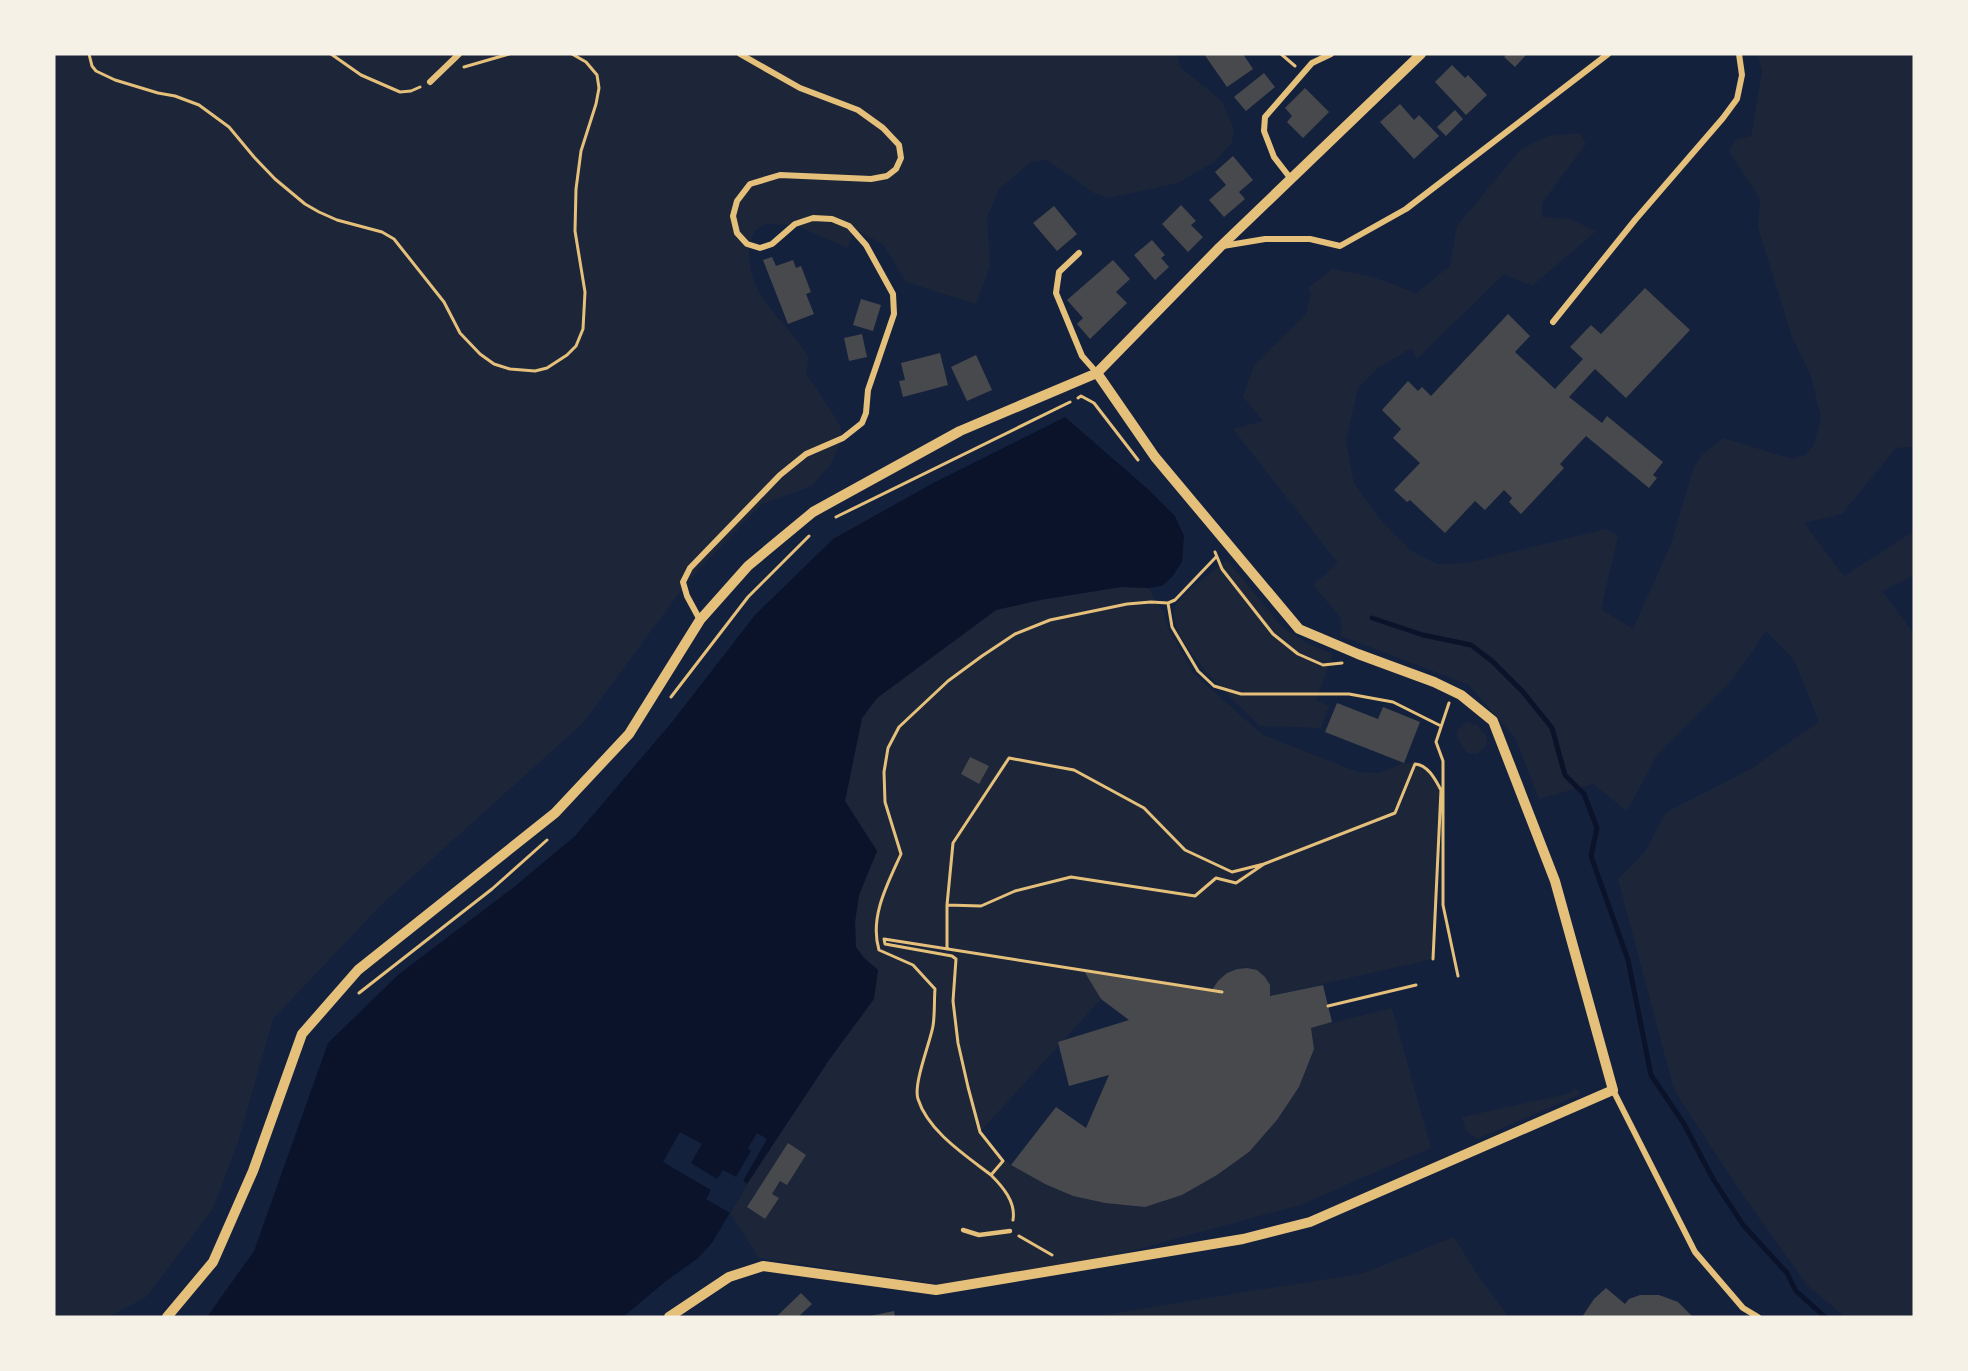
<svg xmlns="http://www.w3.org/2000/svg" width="1968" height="1371" font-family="'Golos Text',sans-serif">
<rect width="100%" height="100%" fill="#14213d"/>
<!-- green -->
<path fill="#1d2539" d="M 54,54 L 1177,54 L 1181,68 L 1222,101 L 1234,129 L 1232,143 L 1214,162 L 1178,183 L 1109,198 L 1094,193 L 1047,160 L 1031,162 L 999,189 L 987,218 L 990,266 L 976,304 L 906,282 L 883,244 L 854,229 L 848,248 L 795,225 L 766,224 L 754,231 C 752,240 748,251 749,259 C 753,305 791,323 809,359 L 806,373 L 840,425 L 843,439 L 830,465 L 812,486 L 762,504 L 689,580 L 582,724 L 381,905 L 273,1019 L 238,1142 L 213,1209 L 146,1297 L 109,1317 L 54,1317 Z
M 1758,54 L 1914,54 L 1914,447 L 1896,448 L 1842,514 L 1804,523 L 1844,576 L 1914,531 L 1914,575 L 1882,591 L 1914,634 L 1914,1317 L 1844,1316 L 1807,1285 L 1740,1191 L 1674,1090 L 1618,879 L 1645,852 L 1666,812 L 1749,770 L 1819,722 L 1794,660 L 1766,631 L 1733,679 L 1657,755 L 1627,811 L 1593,784 L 1539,799 L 1515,738 L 1469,685 L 1341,636 L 1341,618 L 1313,585 L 1338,563 L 1233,429 L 1263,421 L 1243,397 L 1254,365 L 1306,314 L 1311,292 L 1308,288 L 1332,269 L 1373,277 L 1416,293 L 1450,266 L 1457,226 L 1521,149 L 1548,136 L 1579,133 L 1586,144 L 1542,203 L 1542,217 L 1570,219 L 1596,231 L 1532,286 L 1504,274 L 1417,359 L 1411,348 L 1377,369 L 1358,388 L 1346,441 L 1354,483 L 1379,518 L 1410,550 L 1437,564 L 1467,563 L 1606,529 L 1618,536 L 1601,609 L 1633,629 L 1671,544 L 1694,467 L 1702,455 L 1723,438 L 1792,459 L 1805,455 L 1814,445 L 1821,418 L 1811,376 L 1792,337 L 1758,227 L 1760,199 L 1729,151 L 1737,139 L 1751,136 L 1762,72 Z
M 1227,560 L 1283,628 L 1311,645 L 1333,654 L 1316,700 L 1329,706 L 1321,728 L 1260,726 C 1239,705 1163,638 1175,606 C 1178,597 1217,568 1227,560 Z
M 1121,587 L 1148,588 L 1164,613 L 1168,628 L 1193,673 L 1263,735 L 1358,772 L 1379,773 L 1404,763 L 1419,764 L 1427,768 L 1441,790 L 1433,959 L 1270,996 C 1269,974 1251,960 1229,972 C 1223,976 1217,984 1212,990 L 1085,972 L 1101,999 L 980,1132 L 1003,1160 L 1045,1184 L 1073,1196 L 1105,1203 L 1145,1207 L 1182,1195 L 1217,1175 L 1249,1152 L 1277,1120 L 1299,1087 L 1314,1049 L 1311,1028 L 1392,1008 L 1431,1148 L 1300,1205 L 1072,1267 L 936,1284 L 759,1258 L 730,1213 L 747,1184 L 829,1060 L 874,998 L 878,970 L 864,958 L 856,947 L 855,922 L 859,895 L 877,851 L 845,801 L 862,718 L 877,698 L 996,610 L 1040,600 Z
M 1467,722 L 1477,725 L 1487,737 L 1486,746 L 1477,754 L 1467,753 L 1458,740 L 1457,731 Z
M 1576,1088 L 1581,1094 L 1477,1139 L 1466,1131 L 1462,1117 L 1567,1094 Z
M 1454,1237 L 1482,1282 L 1509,1317 L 1101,1317 L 1103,1315 L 1364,1273 Z"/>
<!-- water -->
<path fill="#0b132b" d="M 1065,417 L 1149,490 L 1175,516 L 1184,536 L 1182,562 L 1172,577 L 1162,586 L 1148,588 L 1121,587 L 1040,600 L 996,610 L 877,698 L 862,718 L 845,801 L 877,851 L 859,895 L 855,922 L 856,947 L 864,958 L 878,970 L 874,999 L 829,1060 L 747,1184 L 712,1243 L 697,1259 L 666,1281 L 623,1317 L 207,1317 L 254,1251 L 328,1043 L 399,974 L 514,887 L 575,836 L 672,722 L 755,615 L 833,539 L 935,482 Z"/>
<!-- pier -->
<path fill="#14213d" d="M 680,1132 L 702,1144 L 691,1163 L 717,1179 L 723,1170 L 736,1177 L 751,1151 L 748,1148 L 757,1133 L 767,1139 L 743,1181 L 747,1184 L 730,1213 L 706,1199 L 711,1190 L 663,1162 Z"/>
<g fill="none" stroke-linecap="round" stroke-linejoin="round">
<!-- stream -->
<path stroke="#0b132b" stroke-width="5" d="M 1372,618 L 1423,635 L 1471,645 L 1492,661 L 1523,692 L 1552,728 L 1565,775 L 1584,794 L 1597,828 L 1591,856 L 1628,960 L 1651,1075 L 1684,1124 L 1713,1179 L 1743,1225 L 1787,1273 L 1796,1291 L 1825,1317"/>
</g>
<!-- building -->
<path fill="#48494c" d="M 1204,54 L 1243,54 L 1253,69 L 1227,87 Z
M 1507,54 L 1527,54 L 1515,67 L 1504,57 Z
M 1452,65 L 1465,78 L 1468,75 L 1487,95 L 1466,115 L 1435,82 Z
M 1264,73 L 1275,87 L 1246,111 L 1234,97 Z
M 1305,88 L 1329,112 L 1303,138 L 1287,122 L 1292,116 L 1285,108 Z
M 1400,104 L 1414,120 L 1419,115 L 1439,136 L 1414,159 L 1380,122 Z
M 1455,110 L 1463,119 L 1446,136 L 1437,127 Z
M 1233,156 L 1253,180 L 1239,192 L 1245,199 L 1224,217 L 1209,200 L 1226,185 L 1215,172 Z
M 1181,205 L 1196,221 L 1191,225 L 1203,237 L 1188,252 L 1162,224 Z
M 1054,206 L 1077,234 L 1057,251 L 1033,223 Z
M 1152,240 L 1165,255 L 1161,258 L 1169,267 L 1155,280 L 1134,255 Z
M 772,257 L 776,266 L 793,260 L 796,268 L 801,266 L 811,292 L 806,294 L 814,314 L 788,324 L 763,260 Z
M 1113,260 L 1130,279 L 1116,292 L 1127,303 L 1090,339 L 1077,324 L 1083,318 L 1067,300 Z
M 1645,288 L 1690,330 L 1626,398 L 1595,369 L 1569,397 L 1602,423 L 1607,416 L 1663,462 L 1653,475 L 1657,478 L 1649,488 L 1586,436 L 1560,464 L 1564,468 L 1521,514 L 1509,502 L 1512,498 L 1504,490 L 1485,510 L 1475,501 L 1445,533 L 1410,500 L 1407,502 L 1394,490 L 1420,463 L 1393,438 L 1401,429 L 1382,410 L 1408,381 L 1418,391 L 1422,387 L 1431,396 L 1508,314 L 1530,336 L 1515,352 L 1555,389 L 1583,359 L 1570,347 L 1591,325 L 1601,334 Z
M 861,299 L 881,305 L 873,331 L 853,325 Z
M 862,334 L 867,357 L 849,361 L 844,338 Z
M 940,353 L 948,385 L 903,397 L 899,381 L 905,380 L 901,363 Z
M 976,355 L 992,390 L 967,401 L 951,367 Z
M 1337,703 L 1378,719 L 1383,707 L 1420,722 L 1404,763 L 1325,732 Z
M 970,757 L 989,766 L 979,784 L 961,774 Z
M 1247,968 L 1257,970 L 1265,977 L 1270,985 L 1270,996 L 1323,985 L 1332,1022 L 1311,1028 L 1314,1049 L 1299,1087 L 1277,1120 L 1249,1152 L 1217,1175 L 1182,1195 L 1145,1207 L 1105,1203 L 1073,1196 L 1045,1184 L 1011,1165 L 1056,1107 L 1086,1128 L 1109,1075 L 1069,1086 L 1058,1042 L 1129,1020 L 1101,999 L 1084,971 L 1212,990 L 1218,981 L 1227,973 L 1237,969 Z
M 788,1143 L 806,1155 L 787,1185 L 780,1181 L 772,1194 L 779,1198 L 765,1219 L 747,1207 Z
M 1606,1288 L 1625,1304 L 1629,1299 L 1640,1295 L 1659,1295 L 1678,1302 L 1693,1317 L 1582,1317 L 1594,1299 Z
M 801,1293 L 812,1304 L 798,1317 L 776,1317 Z
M 894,1311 L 895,1317 L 870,1317 L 870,1316 Z"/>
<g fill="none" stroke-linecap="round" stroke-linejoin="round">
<!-- path -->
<path stroke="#e5c07b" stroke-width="3" d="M 89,54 L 92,66 L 96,71 L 115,80 L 158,93 L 175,96 L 199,105 L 229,127 L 254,157 L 275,179 L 305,204 L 319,212 L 337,220 L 382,232 L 394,239 L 444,302 L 460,333 L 480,354 L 494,364 L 510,369 L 535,371 L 547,368 L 567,355 L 576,346 L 583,329 L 585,292 L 575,231 L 576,189 L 581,151 L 596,104 L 599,88 L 597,75 L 586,62 L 572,54
M 331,54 L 361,75 L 400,92 L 411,91 L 420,87
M 1281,54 L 1295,66
M 464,67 L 509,54
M 1078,398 L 1081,396 L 1094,403 L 1138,460
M 836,517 L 1070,402
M 1215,552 L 1222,569 L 1273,634 L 1298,654 L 1323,665 L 1342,663
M 1168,603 L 1175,600 L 1216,557
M 671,697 L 748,597 L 809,536
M 1449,703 L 1436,742 L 1443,761 L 1443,905 L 1458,976
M 1264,864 L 1395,813 L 1415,764 C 1428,765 1435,779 1441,790 L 1433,959
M 947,905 L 981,906 L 1015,891 L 1071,877 L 1195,896 L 1216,878 L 1236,883 L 1264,864 L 1232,872 L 1185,850 L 1144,808 L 1074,770 L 1009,758 L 953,843 L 947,905 L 947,949
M 884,939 L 885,944 L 952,956 L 956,959 L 953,1001 L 958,1043 L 968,1087 L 980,1132 L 1003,1161 L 991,1175 C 1003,1187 1016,1202 1013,1220
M 884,939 L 1222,992
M 359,993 L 492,889 L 547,840
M 1328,1006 L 1416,985
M 991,1175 C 965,1155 928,1131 918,1099 C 913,1084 930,1043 933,1026 C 935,1014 934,1001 935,989 L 913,965 L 879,950 C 869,917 888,883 901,854 L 885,802 L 884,772 L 888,748 L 899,727 L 948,681 L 982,656 L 1015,634 L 1050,620 L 1127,604 L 1151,602 L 1168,603 L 1172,627 L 1198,671 L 1214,686 L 1241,694 L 1349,694 L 1393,702 L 1441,726
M 1019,1236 L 1052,1255"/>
<!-- service -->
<path stroke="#e5c07b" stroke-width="4.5" d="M 963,1230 L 979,1235 L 1010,1231"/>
<!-- minor -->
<path stroke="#e5c07b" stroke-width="6" d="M 430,82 L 459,54
M 1291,179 L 1274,157 L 1264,131 L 1265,117 L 1312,63 L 1331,54
M 1223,246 L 1265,239 L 1310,239 L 1340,246 L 1406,209 L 1608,54
M 1079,253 L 1059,272 L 1056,293 L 1082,356 L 1097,373
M 1553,322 L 1635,220 L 1723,118 L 1737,99 L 1742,75 L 1739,54
M 700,620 L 687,596 L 683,582 L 690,568 L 780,475 L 806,454 L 843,438 L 862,423 L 866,413 L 868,390 L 894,314 L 893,294 L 866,245 L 849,226 L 832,219 L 813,218 L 795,224 L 772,244 L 760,248 L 747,244 L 737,233 L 733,216 L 737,201 L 750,184 L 780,175 L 871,179 L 887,176 L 896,169 L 901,158 L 899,145 L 883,128 L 858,110 L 800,88 L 740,54
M 1613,1090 L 1695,1252 L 1743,1308 L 1758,1317"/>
<!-- tertiary -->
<path stroke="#e5c07b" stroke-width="10" d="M 167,1317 L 213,1262 L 253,1171 L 302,1034 L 358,970 L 555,813 L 629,734 L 700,620 L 748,566 L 813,512 L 960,431 L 1097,373 L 1220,247 L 1421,54
M 669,1317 L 729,1277 L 763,1266 L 936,1290 L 1243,1239 L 1310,1222 L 1613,1090 L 1555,881 L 1493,721 L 1461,695 L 1434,682 L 1358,654 L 1299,629 L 1155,457 L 1097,373"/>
</g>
<!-- border -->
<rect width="1968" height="1371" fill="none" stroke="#f6f1e7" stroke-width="111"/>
</svg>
